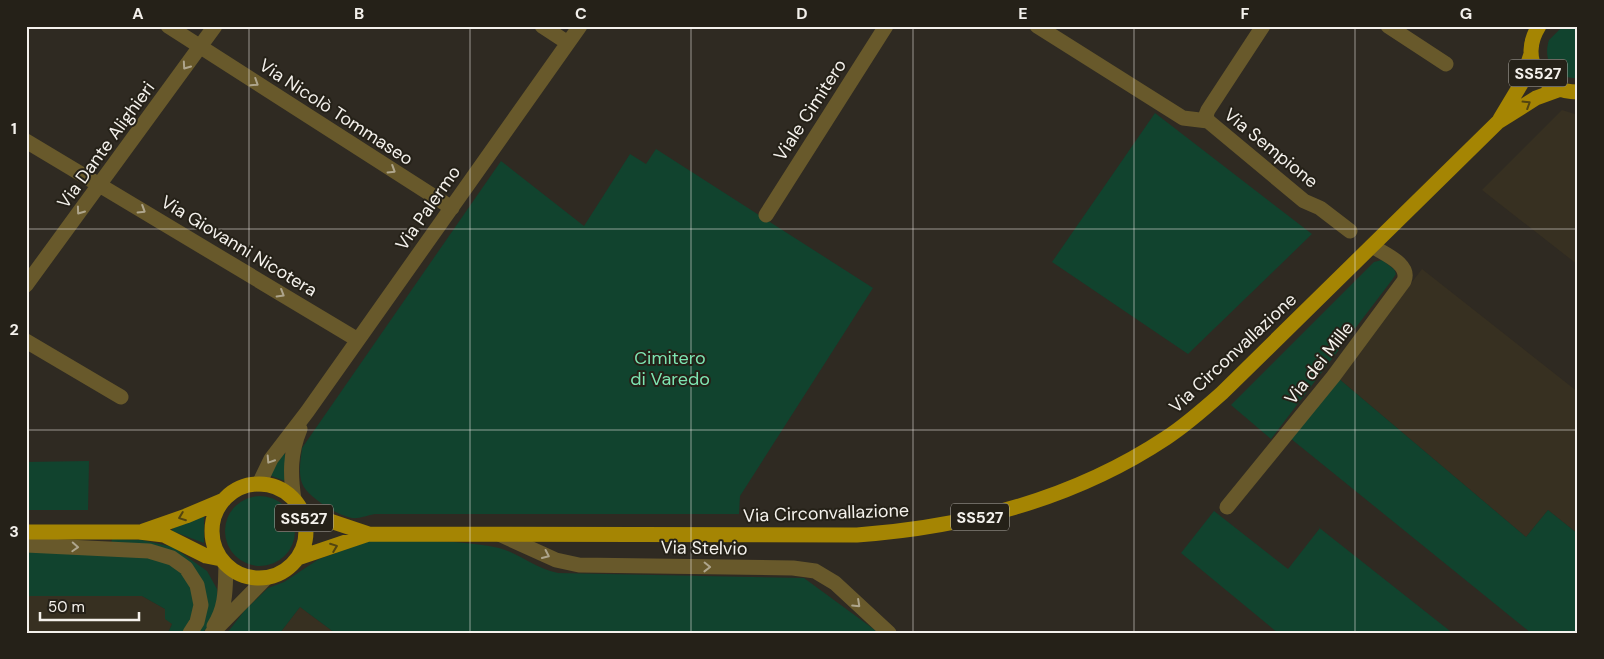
<svg xmlns="http://www.w3.org/2000/svg" width="1604" height="659" font-family="'DM Sans',sans-serif">
<rect width="100%" height="100%" fill="#2f2a22"/>
<!-- built -->
<path fill="#373021" d="M 1562,110 L 1578,115 L 1578,265 L 1482,190 Z
M 1422,269 L 1578,392 L 1578,534 L 1548,510 L 1526,537 L 1338,378 Z
M 26,596 L 142,596 L 165,609 L 172,624 L 168,633 L 26,633 Z
M 300,607 L 335,633 L 280,633 Z"/>
<!-- green -->
<path fill="#11432e" d="M 1563,26 L 1578,26 L 1578,78 C 1555,79 1542,61 1549,40 Z
M 1155,113 L 1312,234 L 1188,354 L 1052,262 Z
M 656,149 L 873,288 L 740,496 L 739,514 L 375,514 C 368,515 359,519 352,518 C 338,516 306,496 302,483 C 298,472 301,458 302,448 L 501,161 L 584,226 L 630,154 L 646,164 Z
M 1382,260 L 1394,269 L 1396,274 L 1392,280 L 1271,439 L 1231,405 L 1374,262 Z
M 1338,378 L 1526,537 L 1548,510 L 1578,534 L 1578,633 L 1531,633 L 1290,438 Z
M 285,453 L 285,481 L 266,474 Z
M 89,461 L 88,510 L 26,510 L 26,462 Z
M225 531a35 35 0 1 1 70 0a35 35 0 1 1-70 0Z
M 1214,511 L 1288,569 L 1320,528 L 1317,526 L 1450,631 L 1278,633 L 1181,553 Z
M 204,516 L 204,543 L 172,531 L 173,528 Z
M 112,539 L 142,540 L 173,547 L 207,571 L 217,589 L 217,598 L 222,602 C 217,611 210,633 197,633 L 199,629 L 186,563 L 111,544 Z
M 369,541 C 412,541 456,539 499,548 C 519,553 536,569 558,573 L 804,578 L 879,633 L 335,633 L 300,607 L 280,633 L 227,633 L 245,610 L 268,588 L 284,582 L 319,559 Z
M 26,550 L 155,558 C 192,572 205,597 184,633 L 168,633 L 172,624 L 165,619 L 165,609 L 142,596 L 26,596 Z"/>
<g fill="none" stroke-linecap="round" stroke-linejoin="round">
<!-- minor -->
<path stroke="#68592b" stroke-width="15" d="M 168,26 L 452,208
M 542,26 L 568,43
M 1037,26 L 1183,118 L 1208,121 L 1304,201 L 1320,208 L 1350,231
M 1388,26 L 1446,64
M 1208,121 L 1206,115 L 1208,110 L 1263,26
M 26,141 L 358,340
M 766,215 L 886,26
M 26,285 L 215,26
M 26,341 L 121,397
M 259,484 L 271,459 L 307,412 L 580,26
M 294,499 C 290,474 290,453 300,429
M 1227,507 L 1333,377 L 1404,281 C 1411,264 1384,254 1372,246
M 501,535 L 556,560 L 579,565 L 793,568 L 815,571 L 835,583 L 889,633
M 26,545 L 149,551 L 172,558 L 186,568 L 197,585 L 201,605 L 197,622 L 190,633
M 214,626 C 227,606 225,587 226,565
M 212,633 L 266,578"/>
<!-- major -->
<path stroke="#a58503" stroke-width="15" d="M 1539,26 C 1518,59 1541,92 1578,92
M 1500,119 L 1521,84 L 1531,54
M212 531a47 47 0 1 1 94 0a47 47 0 1 1-94 0Z
M 303,512 L 369,534 L 857,535 C 966,527 1074,499 1166,438 C 1186,425 1204,409 1222,393 L 1498,122 L 1536,98 L 1558,90
M 143,531 L 186,516 L 224,500
M 26,532 L 139,532 L 164,535 L 206,556 L 221,559
M 298,558 L 369,534"/>
</g>
<!-- one-way arrows -->
<defs><path id="oneway-chevron" d="M-2-3.5L2.5 0L-2 3.5" fill="none" stroke-width="1.6" stroke-linecap="round" stroke-linejoin="round" transform="scale(1.25)"/></defs>
<g stroke="#aea58c">
<use href="#oneway-chevron" transform="translate(186 66) rotate(125)"/>
<use href="#oneway-chevron" transform="translate(255 83) rotate(33)"/>
<use href="#oneway-chevron" transform="translate(392 170) rotate(32)"/>
<use href="#oneway-chevron" transform="translate(142 210) rotate(32)"/>
<use href="#oneway-chevron" transform="translate(80 211) rotate(126)"/>
<use href="#oneway-chevron" transform="translate(281 294) rotate(31)"/>
<use href="#oneway-chevron" transform="translate(270 460) rotate(123)"/>
<use href="#oneway-chevron" transform="translate(75 547) rotate(3)"/>
<use href="#oneway-chevron" transform="translate(546 555) rotate(25)"/>
<use href="#oneway-chevron" transform="translate(707 567) rotate(1)"/>
<use href="#oneway-chevron" transform="translate(857 604) rotate(43)"/>
</g>
<g stroke="#524411">
<use href="#oneway-chevron" transform="translate(1527 104) rotate(-32)"/>
<use href="#oneway-chevron" transform="translate(182 517) rotate(159)"/>
<use href="#oneway-chevron" transform="translate(334 547) rotate(-21)"/>
</g>
<!-- grid -->
<path fill="none" stroke="#f4f1ec" stroke-width="1" stroke-opacity="0.55" d="M 249,26 L 249,633M 470,26 L 470,633M 691,26 L 691,633M 913,26 L 913,633M 1134,26 L 1134,633M 1355,26 L 1355,633M 26,229 L 1578,229M 26,430 L 1578,430"/>
<g text-anchor="middle" dominant-baseline="central" stroke-width="4" stroke-linejoin="round" paint-order="stroke">
<!-- shield labels -->
<g fill="#252118" stroke="#b6b3ac" stroke-width="1">
<rect x="1509" y="59.5" width="58" height="27" rx="4"/>
<rect x="951" y="503.5" width="58" height="27" rx="4"/>
<rect x="275" y="504.5" width="58" height="27" rx="4"/>
</g>
<g font-size="16" font-weight="bold" fill="#f4f1ec">
<text x="1538" y="73">SS527</text>
<text x="980" y="517">SS527</text>
<text x="304" y="518">SS527</text>
</g>
<!-- street labels -->
<g font-size="18" fill="#f4f1ec" stroke="#252118">
<text transform="translate(810 110) rotate(-57)">Viale Cimitero</text>
<text transform="translate(336 112) rotate(33)">Via Nicolò Tommaseo</text>
<text transform="translate(106 145) rotate(-54)">Via Dante Alighieri</text>
<text transform="translate(1271 148) rotate(39)">Via Sempione</text>
<text transform="translate(428 208) rotate(-55)">Via Palermo</text>
<text transform="translate(239 246) rotate(31)">Via Giovanni Nicotera</text>
<text transform="translate(1233 353) rotate(-43)">Via Circonvallazione</text>
<text transform="translate(1319 363) rotate(-52)">Via dei Mille</text>
<text transform="translate(826 513) rotate(-2)">Via Circonvallazione</text>
<text transform="translate(704 548) rotate(1)">Via Stelvio</text>
</g>
<!-- park labels -->
<g font-size="18" fill="#7ee5b2" stroke="#252118">
<text x="670" y="358">Cimitero<tspan x="670" dy="21">di Varedo</tspan></text>
</g>
</g>
<!-- border -->
<rect width="1604" height="659" fill="none" stroke="#252118" stroke-width="55"/>
<!-- scale -->
<path d="M40 612v8h99v-8" fill="none" stroke="#f4f1ec" stroke-width="2.5"/>
<text x="48" y="612" font-size="15" fill="#f4f1ec" stroke="#252118" stroke-width="4" paint-order="stroke">50 m</text>
<rect x="28" y="28" width="1548" height="604" fill="none" stroke="#f4f1ec" stroke-width="2"/>
<g font-size="16" text-anchor="middle" font-weight="bold" fill="#f4f1ec">
<text x="138" y="19">A</text>
<text x="359" y="19">B</text>
<text x="581" y="19">C</text>
<text x="802" y="19">D</text>
<text x="1023" y="19">E</text>
<text x="1245" y="19">F</text>
<text x="1466" y="19">G</text>
<text x="14" y="134">1</text>
<text x="14" y="335">2</text>
<text x="14" y="537">3</text>
</g>
</svg>
